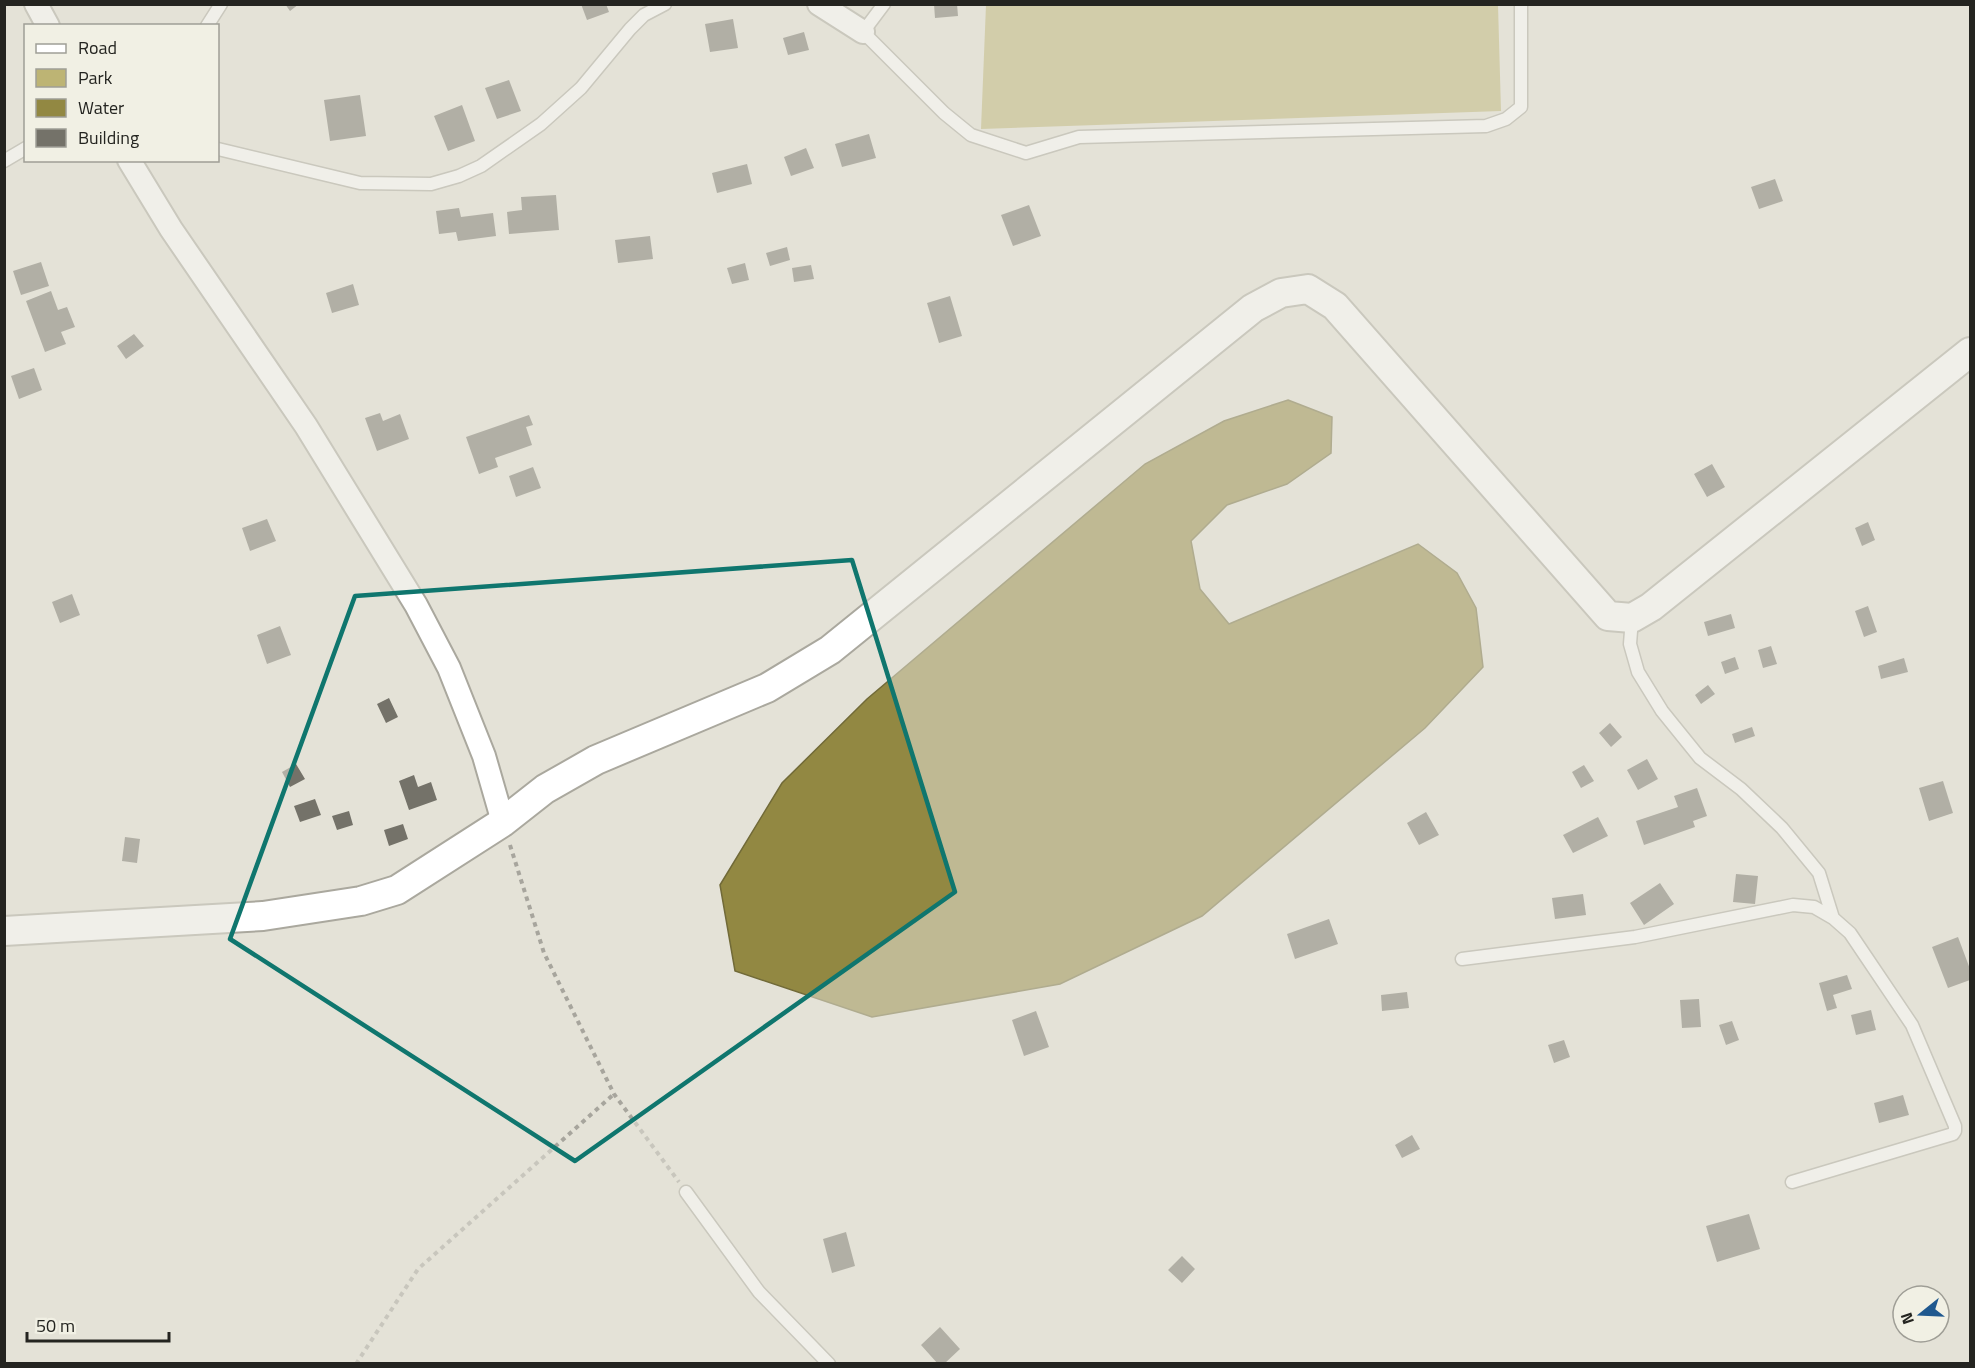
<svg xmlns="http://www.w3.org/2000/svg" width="1975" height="1368" font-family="'Titillium Web',sans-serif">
<rect width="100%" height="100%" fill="#e4e2d7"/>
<!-- green -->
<path fill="#bdb474" d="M 986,5 L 1498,5 L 1501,111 L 981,129 Z"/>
<!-- water -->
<path fill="#928842" stroke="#716a38" stroke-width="1.5" d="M 1288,400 L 1332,417 L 1331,453 L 1287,484 L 1227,505 L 1191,541 L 1200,589 L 1229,624 L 1418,544 L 1457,573 L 1476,608 L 1483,667 L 1425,728 L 1202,916 L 1060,984 L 872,1017 L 735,971 L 720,885 L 782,783 L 867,699 L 1145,464 L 1224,421 Z"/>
<!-- building -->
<path fill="#747269" d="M 285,4 L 299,4 L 290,11 Z
M 581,4 L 606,4 L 609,12 L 587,20 Z
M 934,4 L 957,4 L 958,16 L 935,18 Z
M 733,19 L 738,48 L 710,52 L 705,24 Z
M 804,32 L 809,50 L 788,55 L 783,38 Z
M 509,80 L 521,111 L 497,119 L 485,88 Z
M 360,95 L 366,136 L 330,141 L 324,100 Z
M 462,105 L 475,141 L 448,151 L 434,116 Z
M 869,134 L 876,158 L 842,167 L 835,144 Z
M 806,148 L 814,168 L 791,176 L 784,157 Z
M 747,164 L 752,184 L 717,193 L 712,173 Z
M 1775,179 L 1783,201 L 1759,209 L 1751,187 Z
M 556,195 L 559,230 L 509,234 L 507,212 L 522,210 L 521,197 Z
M 1029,205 L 1041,236 L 1013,246 L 1001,215 Z
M 459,208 L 461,217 L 493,213 L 496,236 L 458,241 L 456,232 L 439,234 L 436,211 Z
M 650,236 L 653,259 L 618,263 L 615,240 Z
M 787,247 L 790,260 L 770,266 L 766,253 Z
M 41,262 L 49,286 L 21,295 L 13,271 Z
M 745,263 L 749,280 L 732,284 L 727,268 Z
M 811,265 L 814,279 L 794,282 L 792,268 Z
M 353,284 L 359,305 L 332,313 L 326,293 Z
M 51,291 L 58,310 L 67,307 L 75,327 L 61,332 L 66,344 L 45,352 L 26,301 Z
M 950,296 L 962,336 L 939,343 L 927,303 Z
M 134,334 L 144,346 L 126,359 L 117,346 Z
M 34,368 L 42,390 L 19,399 L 11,376 Z
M 380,413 L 383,421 L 400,414 L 409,439 L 377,451 L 365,418 Z
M 529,415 L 533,425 L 526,427 L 532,445 L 495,458 L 498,467 L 479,474 L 466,437 Z
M 1712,464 L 1725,487 L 1707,497 L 1694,474 Z
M 533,467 L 541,488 L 516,497 L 509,476 Z
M 267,519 L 276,541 L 250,551 L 242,528 Z
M 1868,522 L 1875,540 L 1862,546 L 1855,528 Z
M 72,594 L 80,615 L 60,623 L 52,602 Z
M 1868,606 L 1877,632 L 1864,637 L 1855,611 Z
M 1731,614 L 1735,628 L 1708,636 L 1704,622 Z
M 280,626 L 291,655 L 267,664 L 257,635 Z
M 1771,646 L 1777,664 L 1763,668 L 1758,650 Z
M 1735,657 L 1739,669 L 1725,674 L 1721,662 Z
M 1904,658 L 1908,672 L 1881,679 L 1878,666 Z
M 1708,685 L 1715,694 L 1701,704 L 1695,695 Z
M 389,698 L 398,717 L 386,723 L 377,704 Z
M 1610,723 L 1622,737 L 1611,747 L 1599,733 Z
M 1752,727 L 1755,736 L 1735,743 L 1732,734 Z
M 1647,759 L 1658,779 L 1638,790 L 1627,770 Z
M 296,764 L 305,779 L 290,787 L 282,772 Z
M 1584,765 L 1594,781 L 1581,788 L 1572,772 Z
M 414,775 L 418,787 L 431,782 L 437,800 L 409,810 L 399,781 Z
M 1943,781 L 1953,813 L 1929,821 L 1919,788 Z
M 1697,788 L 1707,816 L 1693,821 L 1695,827 L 1644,845 L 1636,821 L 1678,807 L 1674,796 Z
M 315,799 L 321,815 L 300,822 L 294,806 Z
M 349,811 L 353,825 L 337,830 L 332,816 Z
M 1426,812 L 1439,835 L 1419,845 L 1407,823 Z
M 1598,817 L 1608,836 L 1573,853 L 1563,835 Z
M 403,824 L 408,839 L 389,846 L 384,830 Z
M 125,837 L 140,839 L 137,863 L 122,861 Z
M 1736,874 L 1758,876 L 1755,904 L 1733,902 Z
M 1660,883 L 1674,904 L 1644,925 L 1630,903 Z
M 1583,894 L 1586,915 L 1555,919 L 1552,898 Z
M 1329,919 L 1338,944 L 1295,959 L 1287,934 Z
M 1958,937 L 1970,969 L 1970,980 L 1948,988 L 1932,947 Z
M 1847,975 L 1852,989 L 1833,995 L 1837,1008 L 1827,1011 L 1819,983 Z
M 1407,992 L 1409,1008 L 1382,1011 L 1381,995 Z
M 1699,999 L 1701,1027 L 1682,1028 L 1680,1000 Z
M 1871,1010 L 1876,1030 L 1856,1035 L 1851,1015 Z
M 1036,1011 L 1049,1047 L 1024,1056 L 1012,1020 Z
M 1732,1021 L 1739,1040 L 1726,1045 L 1719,1025 Z
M 1564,1040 L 1570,1057 L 1554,1063 L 1548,1045 Z
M 1903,1095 L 1909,1115 L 1879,1123 L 1874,1103 Z
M 1412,1135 L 1420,1149 L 1402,1158 L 1395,1145 Z
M 1749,1214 L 1760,1249 L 1717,1262 L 1706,1226 Z
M 846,1232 L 855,1266 L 832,1273 L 823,1239 Z
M 1182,1256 L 1195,1269 L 1182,1283 L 1168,1270 Z
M 940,1327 L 960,1349 L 944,1364 L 938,1364 L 921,1345 Z"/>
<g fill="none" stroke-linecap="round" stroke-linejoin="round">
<!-- service casing -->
<g stroke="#aaa89e" stroke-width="15">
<path id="service" d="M 884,4 L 863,32 L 944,113 L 971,135 L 1026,153 L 1079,137 L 1486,126 L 1506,119 L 1521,107 L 1521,4
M 207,26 L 221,4
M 218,149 L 360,183 L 431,184 L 459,176 L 481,166 L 541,124 L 581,88 L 630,29 L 644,15 L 665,4
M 4,161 L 26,148
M 1632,618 L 1630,644 L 1638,672 L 1662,711 L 1700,758 L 1741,789 L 1782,828 L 1819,873 L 1833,918
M 1462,959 L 1635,937 L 1793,905 L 1814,907 L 1833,918 L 1850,933 L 1912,1025 L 1955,1126 L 1955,1131 L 1953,1134 L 1792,1182
M 686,1192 L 759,1292 L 829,1364"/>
</g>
<!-- minor casing -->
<g stroke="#aaa89e" stroke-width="26">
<path id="minor" d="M 36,4 L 48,26
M 819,4 L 863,32
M 129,160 L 171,229 L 306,426 L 416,605 L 449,668 L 484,756 L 503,822"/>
</g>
<!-- tertiary casing -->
<g stroke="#aaa89e" stroke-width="32">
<path id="tertiary" d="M 4,931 L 263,916 L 361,901 L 397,890 L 503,822 L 545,789 L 596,760 L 767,688 L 830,650 L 1253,308 L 1281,293 L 1308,289 L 1335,306 L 1608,616 L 1632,618 L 1651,607 L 1970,352"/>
</g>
<!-- path -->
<path stroke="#a7a59d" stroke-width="4" stroke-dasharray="4.5 4.5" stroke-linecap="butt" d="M 510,845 L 544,953 L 614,1094 L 679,1182
M 356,1364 L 418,1269 L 614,1094"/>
<!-- service -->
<use href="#service" stroke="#fff" stroke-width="12"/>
<!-- minor -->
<use href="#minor" stroke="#fff" stroke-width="22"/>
<!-- tertiary -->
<use href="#tertiary" stroke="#fff" stroke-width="28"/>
</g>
<!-- marked area -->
<path d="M0 0H1975V1368H0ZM 852,560 L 955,892 L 575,1161 L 230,939 L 355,596 Z" fill="#e4e2d7" fill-opacity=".55" fill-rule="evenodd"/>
<path fill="none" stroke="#0f766e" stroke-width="4.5" stroke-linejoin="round" d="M 852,560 L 955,892 L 575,1161 L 230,939 L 355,596 Z"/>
<!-- border -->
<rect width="1975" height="1368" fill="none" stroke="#242420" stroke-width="12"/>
<!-- legend -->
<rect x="24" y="24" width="195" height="138" fill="#f1f0e4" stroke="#9f9e96" stroke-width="1.5"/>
<rect x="36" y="44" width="30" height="9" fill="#ffffff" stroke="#9f9e96" stroke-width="1.5"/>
<text x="78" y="54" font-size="18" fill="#242420">Road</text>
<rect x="36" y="69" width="30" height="18" fill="#bdb474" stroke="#9f9e96" stroke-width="1.5"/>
<text x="78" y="84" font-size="18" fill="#242420">Park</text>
<rect x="36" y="99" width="30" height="18" fill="#928842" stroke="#9f9e96" stroke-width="1.5"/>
<text x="78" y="114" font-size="18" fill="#242420">Water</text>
<rect x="36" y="129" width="30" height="18" fill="#747269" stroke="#9f9e96" stroke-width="1.5"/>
<text x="78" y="144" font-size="18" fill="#242420">Building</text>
<!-- north arrow -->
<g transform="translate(1921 1314) rotate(252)"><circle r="28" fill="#f1f0e4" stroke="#9f9e96" stroke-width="1.5"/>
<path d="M0-4.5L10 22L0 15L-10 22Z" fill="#1f588f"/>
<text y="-9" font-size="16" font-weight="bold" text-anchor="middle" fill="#242420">N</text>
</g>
<!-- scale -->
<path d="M27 1332v9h142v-9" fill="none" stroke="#242420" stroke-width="3"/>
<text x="36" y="1332" font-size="18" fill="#242420" stroke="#f1f0e4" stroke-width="4.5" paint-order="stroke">50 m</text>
</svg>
